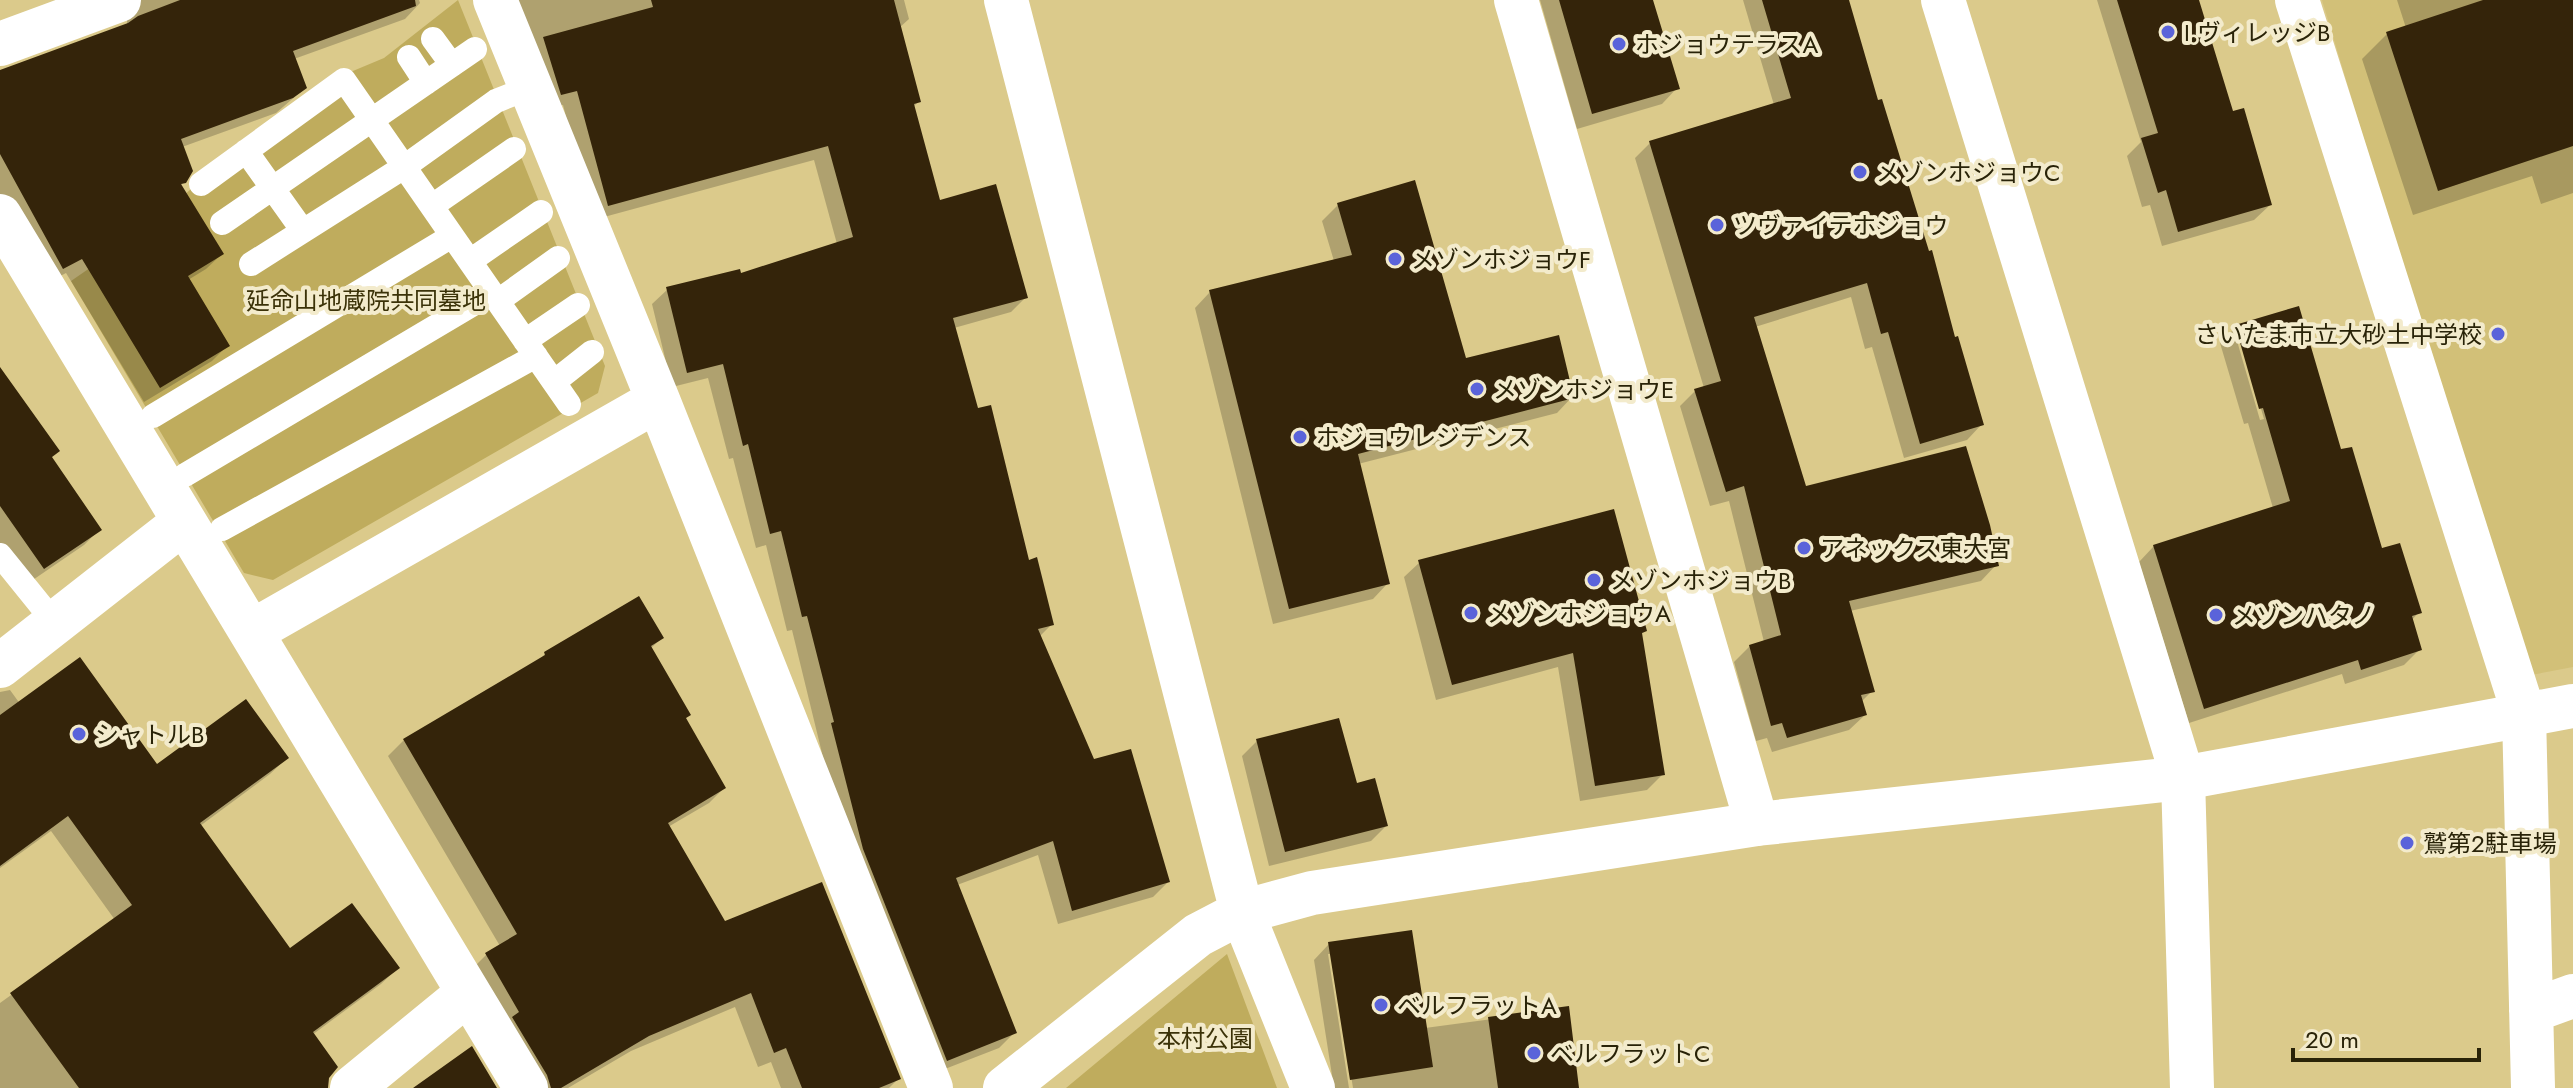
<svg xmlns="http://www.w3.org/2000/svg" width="2573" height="1088" font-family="Jost,'Noto Sans JP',sans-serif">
<rect width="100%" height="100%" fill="#dbca8b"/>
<!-- built -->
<path fill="#d2c078" d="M 2322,0 L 2573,0 L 2573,667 L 2526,676 Z"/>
<!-- green -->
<path fill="#bfac5d" d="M 458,0 L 605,366 L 598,393 L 273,580 L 244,573 L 71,281 L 139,234 L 191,189 L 329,81 L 384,58 Z
M 1227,954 L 1277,1088 L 1066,1088 Z"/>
<!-- shadow -->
<path fill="#0003" fill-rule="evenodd" d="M 122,0 L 419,0 L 420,3 L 405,19 L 294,59 L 305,88 L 276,113 L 182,147 L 185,181 L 180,186 L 222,254 L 206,269 L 188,280 L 228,345 L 212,361 L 144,402 L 66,273 L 47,283 L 0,197 L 0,72 L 127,26 L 127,7 Z
M 515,0 L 904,0 L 909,19 L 899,28 L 919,101 L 913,107 L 939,203 L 1026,297 L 1011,312 L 954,328 L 977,410 L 1028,562 L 1052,624 L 1039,637 L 1093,762 L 1168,882 L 1153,897 L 1058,924 L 1038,855 L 957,885 L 1014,1033 L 999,1048 L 932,1074 L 849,864 L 792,630 L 787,631 L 766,545 L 756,548 L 733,458 L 729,459 L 708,378 L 672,387 L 652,304 L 668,289 L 740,276 L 837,244 L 814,160 L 593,220 L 563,105 L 546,109 Z
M 1540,0 L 1651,0 L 1677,88 L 1662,104 L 1577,129 Z
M 1743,0 L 1847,0 L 1877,103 L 1982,424 L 1967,440 L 1904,458 L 1872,347 L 1865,349 L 1851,297 L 1755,327 L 1804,488 L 1996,565 L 1981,581 L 1850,611 L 1872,691 L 1861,702 L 1865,715 L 1849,730 L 1772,752 L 1767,738 L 1756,741 L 1734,662 L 1750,646 L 1764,642 L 1729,501 L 1710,506 L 1680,406 L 1695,391 L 1704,388 L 1635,158 L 1650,143 L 1774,105 Z
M 2097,0 L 2197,0 L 2232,114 L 2270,205 L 2254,220 L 2162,246 L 2150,205 L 2142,207 L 2127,156 L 2141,142 Z
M 2397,0 L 2573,0 L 2573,193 L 2541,204 L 2532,176 L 2413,215 L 2362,59 L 2387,34 L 2406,28 Z
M 1338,205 L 1465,361 L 1572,397 L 1557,413 L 1358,464 L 1388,583 L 1373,599 L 1273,624 L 1195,308 L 1210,292 L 1334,261 L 1322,221 Z
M 2236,327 L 2340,452 L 2381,551 L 2419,612 L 2411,621 L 2420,649 L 2404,665 L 2345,684 L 2342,674 L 2189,723 L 2139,562 L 2154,546 L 2273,508 L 2248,423 L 2244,424 L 2220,343 ZM 2235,334 L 2239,334 L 2264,419 L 2260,420 Z
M 0,370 L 50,458 L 99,530 L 84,545 L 24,586 L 0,552 Z
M 1420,562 L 1645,631 L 1640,635 L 1663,774 L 1647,790 L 1580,801 L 1558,667 L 1436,700 L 1404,577 Z
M 662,638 L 650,649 L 685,719 L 724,788 L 709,803 L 668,827 L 725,924 L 898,1079 L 889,1088 L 781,1088 L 771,1062 L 758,1067 L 735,1007 L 631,1051 L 568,1088 L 531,1088 L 471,970 L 486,955 L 500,946 L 388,756 L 404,740 L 536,663 L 545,654 Z
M 10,690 L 69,771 L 287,758 L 270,774 L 200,826 L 290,951 L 398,968 L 381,984 L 312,1035 L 326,1079 L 326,1088 L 0,1088 L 0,1003 L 115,920 L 51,831 L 0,868 L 0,692 Z
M 1257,741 L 1355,785 L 1386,826 L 1371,841 L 1269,866 L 1242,756 Z
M 1329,944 L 1425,1028 L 1567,1009 L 1578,1088 L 1353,1088 L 1332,954 L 1328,954 L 1349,1088 L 1334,1088 L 1314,960 Z"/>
<!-- building -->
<path fill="#34240a" d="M 180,0 L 415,0 L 416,6 L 293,51 L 307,88 L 293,98 L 181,139 L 193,171 L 186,183 L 181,184 L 224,254 L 188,276 L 230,346 L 160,388 L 82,259 L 63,269 L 0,154 L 0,70 L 128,23 L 138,16 Z
M 651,0 L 894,0 L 921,102 L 914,104 L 940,200 L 996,184 L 1028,298 L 953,318 L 978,408 L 991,405 L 1029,560 L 1037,557 L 1054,625 L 1038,629 L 1094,759 L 1131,749 L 1170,882 L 1072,911 L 1053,841 L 956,878 L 1017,1033 L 947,1061 L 863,849 L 831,723 L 834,722 L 807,616 L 802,617 L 781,531 L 770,534 L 748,444 L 743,446 L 723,364 L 687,373 L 666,287 L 740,269 L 741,273 L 853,237 L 828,146 L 608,206 L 577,91 L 561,95 L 543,37 L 653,7 Z
M 1559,0 L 1653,0 L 1680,89 L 1592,114 Z
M 1762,0 L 1849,0 L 1878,100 L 1882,99 L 1929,251 L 1932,250 L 1955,337 L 1958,336 L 1984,425 L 1920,444 L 1888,332 L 1881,334 L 1867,283 L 1754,317 L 1806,486 L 1966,446 L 1990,525 L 1999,566 L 1849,601 L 1875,692 L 1861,695 L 1867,715 L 1787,738 L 1782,723 L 1771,726 L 1749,645 L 1781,635 L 1744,486 L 1726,492 L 1694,389 L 1721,381 L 1649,141 L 1791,98 Z
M 2117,0 L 2199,0 L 2233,111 L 2244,108 L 2272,205 L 2178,232 L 2166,190 L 2158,193 L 2141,138 L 2158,133 Z
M 2483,0 L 2573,0 L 2573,146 L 2438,191 L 2386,32 Z
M 1415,180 L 1466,358 L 1559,335 L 1574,398 L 1358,454 L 1390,584 L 1289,609 L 1209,290 L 1352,255 L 1337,203 Z
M 2299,306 L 2341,449 L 2352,447 L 2382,548 L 2400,543 L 2422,613 L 2412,616 L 2422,650 L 2361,670 L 2358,660 L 2204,709 L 2153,545 L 2290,501 L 2263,408 L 2259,409 L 2235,325 Z
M 0,367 L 60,451 L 52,457 L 102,530 L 44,569 L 0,506 Z
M 1614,509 L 1647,631 L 1642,633 L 1665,775 L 1595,786 L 1573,653 L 1452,685 L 1418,560 Z
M 639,596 L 664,638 L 651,646 L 691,715 L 686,718 L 726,788 L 668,823 L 725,921 L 822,882 L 901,1079 L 879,1088 L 802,1088 L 786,1048 L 774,1053 L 751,993 L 649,1036 L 561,1088 L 551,1088 L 547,1075 L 512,1017 L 519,1012 L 485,953 L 517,934 L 403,739 L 545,655 L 544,652 Z
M 80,657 L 157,764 L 246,699 L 289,758 L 200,823 L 290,948 L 352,903 L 400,968 L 313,1032 L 338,1067 L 329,1078 L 328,1088 L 79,1088 L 10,993 L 132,905 L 68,816 L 0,866 L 0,715 Z
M 1339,718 L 1357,783 L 1375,778 L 1388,826 L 1285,852 L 1256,739 Z
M 1412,930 L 1433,1067 L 1350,1080 L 1328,942 Z
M 1569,1006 L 1579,1088 L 1498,1088 L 1488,1017 Z
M 472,1046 L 497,1088 L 413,1088 Z"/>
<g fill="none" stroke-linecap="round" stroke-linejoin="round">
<!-- lane -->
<path stroke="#fff" stroke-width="24" d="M 433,39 L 452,65
M 409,57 L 426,83
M 246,151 L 303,231
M 201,184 L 344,80 L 569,404
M 432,206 L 514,149
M 222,223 L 475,49
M 470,261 L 541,212
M 251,264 L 404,167 L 496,101 L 531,87
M 498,301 L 558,258
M 525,341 L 578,305
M 554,382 L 592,352
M 153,416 L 452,236
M 185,475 L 492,293
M 222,529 L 536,356
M 0,555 L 55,623"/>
<!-- street -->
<path stroke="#fff" stroke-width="44" d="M 495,0 L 658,400 L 931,1088
M 1516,0 L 1757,824
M 1943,0 L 2183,778 L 2192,1088
M 2297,0 L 2524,714 L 2533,1088
M 0,44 L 119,0
M 0,216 L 526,1088
M 251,632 L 658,400
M 0,666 L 184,522
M 1242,912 L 1313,1088
M 2531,1011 L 2573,996
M 352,1088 L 468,993"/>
<!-- secondary -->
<path stroke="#fff" stroke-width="44" d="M 1006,0 L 1242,912
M 1005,1088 L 1198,935 L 1242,912 L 1312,893 L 1757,824 L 2183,778 L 2573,706"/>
</g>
<!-- markers -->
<g fill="#5a63da" stroke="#f3ebcc" stroke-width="3">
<circle cx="2168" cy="32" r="8"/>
<circle cx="1619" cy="44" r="8"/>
<circle cx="1860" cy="172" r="8"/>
<circle cx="1717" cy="225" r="8"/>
<circle cx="1395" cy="259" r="8"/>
<circle cx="2498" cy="334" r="8"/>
<circle cx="1477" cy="389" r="8"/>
<circle cx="1300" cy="437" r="8"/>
<circle cx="1804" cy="548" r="8"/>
<circle cx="1594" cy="580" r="8"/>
<circle cx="1471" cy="613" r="8"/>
<circle cx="2216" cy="615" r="8"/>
<circle cx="79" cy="734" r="8"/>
<circle cx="2407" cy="843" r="8"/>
<circle cx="1381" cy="1005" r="8"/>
<circle cx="1534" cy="1053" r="8"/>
</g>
<g text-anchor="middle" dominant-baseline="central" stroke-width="8" stroke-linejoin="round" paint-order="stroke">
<!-- poi labels -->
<g font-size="24" fill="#292308" stroke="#f3ebcc" text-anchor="start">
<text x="2184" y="32">I.ヴィレッジB</text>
<text x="1635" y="44">ホジョウテラスA</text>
<text x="1876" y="172">メゾンホジョウC</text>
<text x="1733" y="225">ツヴァイテホジョウ</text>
<text x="1411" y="259">メゾンホジョウF</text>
<text x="2482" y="334" text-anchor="end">さいたま市立大砂土中学校</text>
<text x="1493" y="389">メゾンホジョウE</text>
<text x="1316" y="437">ホジョウレジデンス</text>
<text x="1820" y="548">アネックス東大宮</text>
<text x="1610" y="580">メゾンホジョウB</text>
<text x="1487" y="613">メゾンホジョウA</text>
<text x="2232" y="615">メゾンハタノ</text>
<text x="95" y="734">シャトルB</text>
<text x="2423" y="843">鷲第2駐車場</text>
<text x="1397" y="1005">ベルフラットA</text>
<text x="1550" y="1053">ベルフラットC</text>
</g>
<!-- park labels -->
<g font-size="24" fill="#3b3208" stroke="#f3ebcc">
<text x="366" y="300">延命山地蔵院共同墓地</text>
<text x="1205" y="1038">本村公園</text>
</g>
</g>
<!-- scale -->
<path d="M2293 1048v12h186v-12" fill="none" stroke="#292308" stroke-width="4"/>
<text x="2305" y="1048" font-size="24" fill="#292308" stroke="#f3ebcc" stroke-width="6" paint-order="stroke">20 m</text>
</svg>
